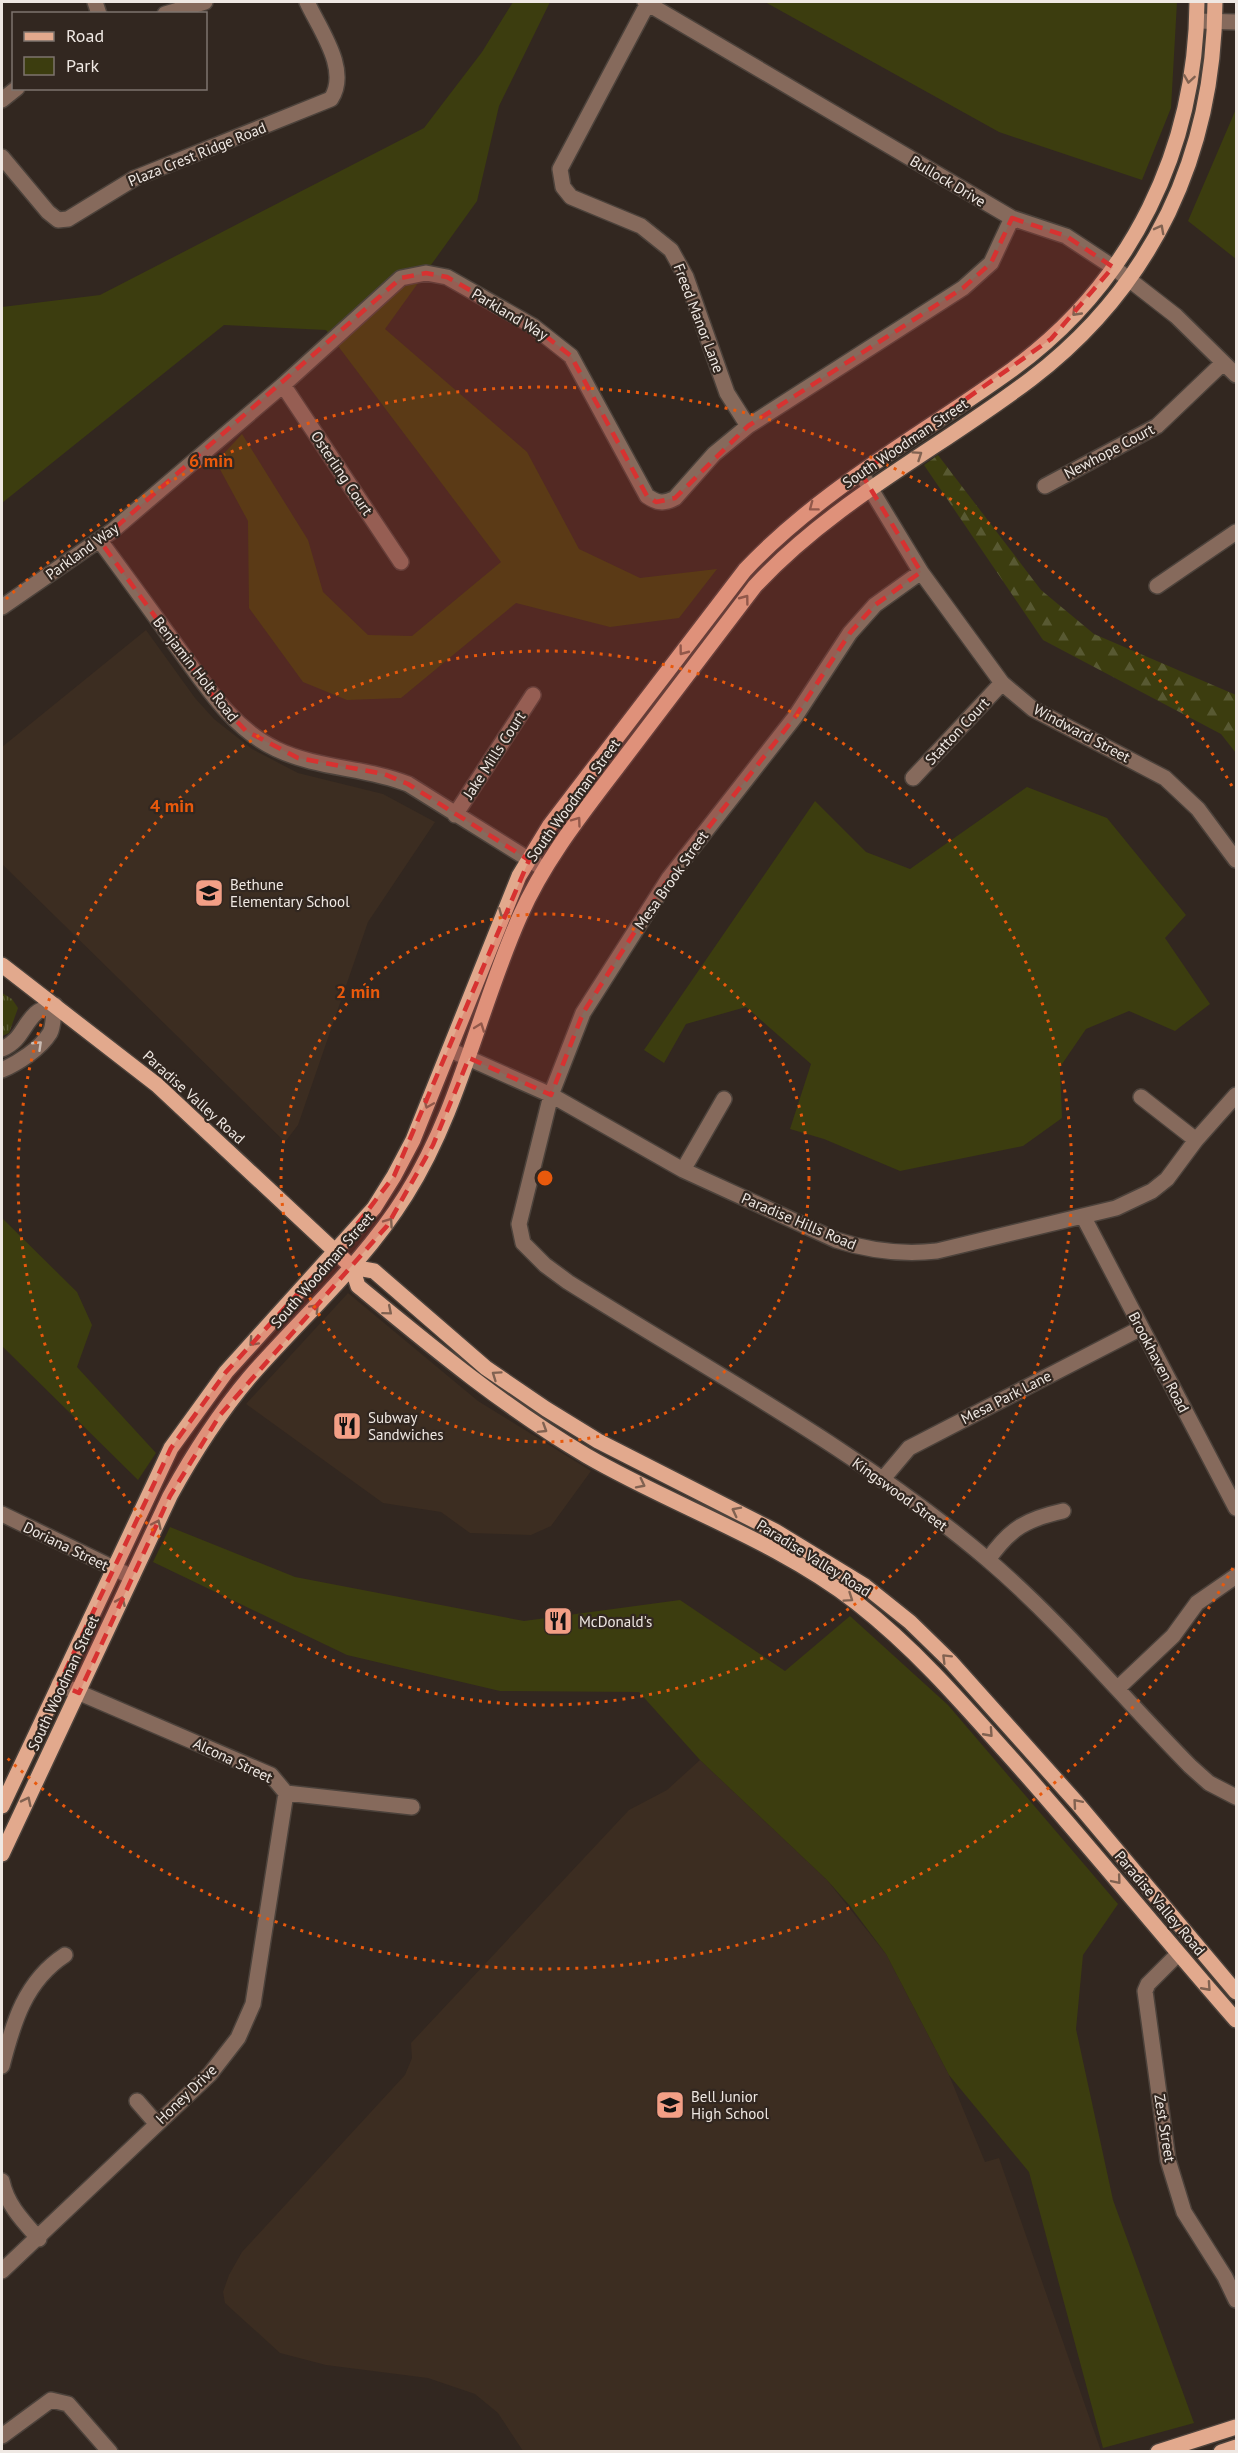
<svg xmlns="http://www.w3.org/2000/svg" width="1238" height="2453" font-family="'PT Sans',sans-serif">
<defs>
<pattern id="forest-firs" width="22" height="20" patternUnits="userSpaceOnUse" patternTransform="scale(1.5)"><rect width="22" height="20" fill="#3c3d0f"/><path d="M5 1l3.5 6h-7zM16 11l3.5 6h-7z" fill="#585932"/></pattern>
<pattern id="park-tufts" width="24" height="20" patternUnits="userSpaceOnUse" patternTransform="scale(1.5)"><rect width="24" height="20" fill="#3c3d0f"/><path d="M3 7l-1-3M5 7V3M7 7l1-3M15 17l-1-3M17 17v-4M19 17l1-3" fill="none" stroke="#585932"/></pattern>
</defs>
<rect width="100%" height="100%" fill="#322720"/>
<!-- built -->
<path fill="#3c2d21" d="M 146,630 L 195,698 L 214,719 L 252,749 L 298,773 L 383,794 L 435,822 L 368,922 L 298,1125 L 285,1142 L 2,864 L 2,747 Z
M 348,1293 L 478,1401 L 591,1471 L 551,1526 L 531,1535 L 470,1533 L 441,1512 L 383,1503 L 246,1404 Z
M 700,1760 L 827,1880 L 886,1954 L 949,2075 L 985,2162 L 999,2158 L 1101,2451 L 523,2451 L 498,2413 L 475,2394 L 428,2378 L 326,2365 L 280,2353 L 225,2303 L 223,2292 L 229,2275 L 242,2252 L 405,2075 L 412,2058 L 411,2043 L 629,1810 L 667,1790 Z"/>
<!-- green -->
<path fill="#3c3d0f" d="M 513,2 L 550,2 L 499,106 L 477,201 L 385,329 L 527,452 L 579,549 L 640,578 L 717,569 L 679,618 L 610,627 L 516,603 L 401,698 L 347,700 L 303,682 L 249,608 L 248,521 L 216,462 L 242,434 L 308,540 L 323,592 L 368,635 L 412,636 L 501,562 L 326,330 L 224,325 L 2,503 L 2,307 L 100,295 L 424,128 L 482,52 Z
M 765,2 L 1177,2 L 1171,108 L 1142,180 L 999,132 Z
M 1236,109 L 1236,259 L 1188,221 Z
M 1027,787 L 1107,818 L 1186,915 L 1165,938 L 1210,1004 L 1175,1031 L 1129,1011 L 1086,1029 L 1060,1067 L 1062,1118 L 1023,1146 L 900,1171 L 824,1139 L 790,1129 L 811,1064 L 746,1007 L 686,1024 L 664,1063 L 644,1050 L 815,801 L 866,852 L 910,869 Z
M 2,1218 L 77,1292 L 92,1325 L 77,1367 L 156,1453 L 138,1480 L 2,1346 Z
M 170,1527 L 295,1577 L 524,1621 L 680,1600 L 785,1671 L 850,1616 L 948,1705 L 1118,1904 L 1083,1955 L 1076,2029 L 1113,2200 L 1194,2423 L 1103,2448 L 1029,2172 L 949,2075 L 886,1954 L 850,1906 L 827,1880 L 700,1760 L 639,1692 L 500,1691 L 347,1655 L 153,1562 Z"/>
<!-- forest -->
<path fill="url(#forest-firs)" d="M 938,455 L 1041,590 L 1094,634 L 1236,695 L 1236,753 L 1221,734 L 1043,640 L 924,465 Z"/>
<!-- park -->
<path fill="url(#park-tufts)" d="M 2,993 L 12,999 L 18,1008 L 9,1033 L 2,1036 Z"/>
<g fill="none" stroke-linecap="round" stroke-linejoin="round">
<!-- minor casing -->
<g stroke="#4c423b" stroke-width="18">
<path id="minor" d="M 95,2 L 99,14
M 645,2 L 1012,218 L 1066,236 L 1113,267 L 1176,316 L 1236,375
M 648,3 L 560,169 L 563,187 L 571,197 L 641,226 L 671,250 L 686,277 L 727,393 L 748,426
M 165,14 L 205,2
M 1197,21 L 1236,22
M 2,100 L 17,88
M 2,157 L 48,212 L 58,220 L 68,219 L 135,178 L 331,99 C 350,70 320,30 307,2
M 283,385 L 401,562
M 861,473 L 921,572 L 1002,683 L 1033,709 L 1165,778 L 1198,809 L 1236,860
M 1045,486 L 1157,426 L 1223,363
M 100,541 C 126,576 152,612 178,648 C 206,686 232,728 276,749 C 318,769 365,767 408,784 L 544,869
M 921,572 L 875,605 L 850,633 L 795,717 L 669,878 L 583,1013 L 551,1095 L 519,1224 L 523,1243 L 545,1265 L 568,1282 C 708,1370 861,1452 987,1559 C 1061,1622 1122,1697 1190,1766 L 1209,1783 L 1236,1797
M 1157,586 L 1236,532
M 2,607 L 112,531 L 283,385 L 401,278 L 426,273 L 447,277 L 533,326 L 571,356 L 647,496 C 657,503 664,504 675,498 L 714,454 L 748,426 L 963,288 L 991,263 L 1012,218
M 913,778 L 1002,683
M 455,815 L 533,695
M 2,1049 C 22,1040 22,1026 36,1013 C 40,1009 49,1007 55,1005
M 450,1050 L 551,1095 L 683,1170 L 836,1240 C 870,1251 902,1255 937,1251 L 1116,1208 L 1152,1191 L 1167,1179 L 1196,1140 L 1236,1095
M 2,1070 C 18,1063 40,1049 50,1033 C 54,1026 53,1013 55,1005
M 1141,1097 L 1196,1140
M 683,1170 L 724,1099
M 1083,1216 L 1236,1508
M 882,1480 L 909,1448 L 1141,1328
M 2,1514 L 132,1577
M 988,1560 C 1010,1528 1027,1519 1063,1511
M 59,1684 L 271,1775 L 286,1793
M 1118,1688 L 1173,1636 L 1197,1603 L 1236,1576
M 286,1793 L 412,1807
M 1178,1954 L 1148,1984 L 1145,1991 L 1168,2160 L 1184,2212 L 1225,2277 L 1236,2300
M 2,2066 C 13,2023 25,1981 65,1955
M 137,2101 L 156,2123
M 2,2181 C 7,2205 23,2221 39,2239
M 2,2271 L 210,2074 L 238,2038 L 253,2004 L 286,1793
M 2,2436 L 51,2400 L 68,2404 L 110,2452"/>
</g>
<!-- major casing -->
<g stroke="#4c423b" stroke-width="18">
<path id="major" d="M 2,965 L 157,1085 L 352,1267 L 358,1286 C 432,1347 504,1407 587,1456 C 675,1507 776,1540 857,1603 C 913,1647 958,1698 1005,1751 C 1084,1839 1158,1931 1236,2020
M 352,1267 L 374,1271 L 486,1368 L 546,1409 L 598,1441 L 775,1531 L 865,1586 L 910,1622 L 950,1661 L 1077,1803 L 1236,1992
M 2,1806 L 171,1448 L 226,1372 L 374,1208 L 394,1176 L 413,1140 L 519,876 L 550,825 L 745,570 C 822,488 922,435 1013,369 C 1132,282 1196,149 1197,2
M 2,1854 L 170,1496 C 193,1454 218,1415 249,1378 C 302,1317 363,1264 406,1195 C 460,1109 479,1008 520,916 C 545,859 585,810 622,761 C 667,702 711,644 755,586 C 835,500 939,449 1031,379 C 1153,286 1214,154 1215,2
M 1158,2452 L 1236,2427
M 1221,2452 L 1236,2447"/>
</g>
<!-- minor -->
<use href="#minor" stroke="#866a5c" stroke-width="15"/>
<!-- major -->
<use href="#major" stroke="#e2a98d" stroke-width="15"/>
</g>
<!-- one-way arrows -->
<defs><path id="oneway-chevron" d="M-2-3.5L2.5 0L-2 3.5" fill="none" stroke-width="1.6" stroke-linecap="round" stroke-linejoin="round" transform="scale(1.5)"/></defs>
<g stroke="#816251">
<use href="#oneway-chevron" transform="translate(1189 79) rotate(99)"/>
<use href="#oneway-chevron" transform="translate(1160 229) rotate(-62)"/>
<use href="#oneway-chevron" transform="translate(1076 312) rotate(134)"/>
<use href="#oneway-chevron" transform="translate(918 455) rotate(-34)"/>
<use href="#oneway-chevron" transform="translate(813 507) rotate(143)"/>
<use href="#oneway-chevron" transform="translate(745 599) rotate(-53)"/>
<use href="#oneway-chevron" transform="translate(683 651) rotate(127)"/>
<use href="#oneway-chevron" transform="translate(577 821) rotate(-54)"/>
<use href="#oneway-chevron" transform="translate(503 913) rotate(112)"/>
<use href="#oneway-chevron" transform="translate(480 1027) rotate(-70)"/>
<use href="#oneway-chevron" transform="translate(428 1104) rotate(113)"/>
<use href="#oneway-chevron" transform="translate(389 1222) rotate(-55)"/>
<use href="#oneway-chevron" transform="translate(315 1308) rotate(-47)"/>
<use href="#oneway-chevron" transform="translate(388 1311) rotate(40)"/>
<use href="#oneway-chevron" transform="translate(253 1342) rotate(133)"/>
<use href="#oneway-chevron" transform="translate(496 1375) rotate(-145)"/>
<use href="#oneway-chevron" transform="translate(543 1429) rotate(32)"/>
<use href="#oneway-chevron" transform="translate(641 1484) rotate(27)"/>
<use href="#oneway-chevron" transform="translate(736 1511) rotate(-153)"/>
<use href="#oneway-chevron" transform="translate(157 1524) rotate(-65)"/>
<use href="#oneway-chevron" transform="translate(849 1598) rotate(34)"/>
<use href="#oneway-chevron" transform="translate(121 1601) rotate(-66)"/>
<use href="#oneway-chevron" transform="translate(946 1658) rotate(-135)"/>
<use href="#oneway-chevron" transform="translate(989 1733) rotate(48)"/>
<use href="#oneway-chevron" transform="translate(27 1801) rotate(-64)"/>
<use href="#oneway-chevron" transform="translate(1077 1803) rotate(-131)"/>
<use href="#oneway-chevron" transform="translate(1117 1880) rotate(50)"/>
<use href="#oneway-chevron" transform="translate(1207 1987) rotate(48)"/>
</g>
<use stroke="#cabcb4" href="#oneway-chevron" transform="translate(38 1045) rotate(-44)"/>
<!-- marked area -->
<path fill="#d73231" fill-opacity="0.2" stroke="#d73231" stroke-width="4.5" stroke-dasharray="12 8" stroke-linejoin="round" d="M 1012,218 L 1066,236 L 1113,267 L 1051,339 L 861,473 L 921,572 L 875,605 L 850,633 L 795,717 L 669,878 L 583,1013 L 551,1095 L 469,1058 L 433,1145 L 387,1226 L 220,1415 L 170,1496 L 79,1693 L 59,1684 L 171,1448 L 226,1372 L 336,1252 L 394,1176 L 529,860 L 408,784 L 384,774 L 298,758 L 246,731 L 213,696 L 100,541 L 401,278 L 426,273 L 447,277 L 533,326 L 571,356 L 647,496 L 656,502 L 675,498 L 748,426 L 963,288 L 991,263 Z"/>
<!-- distance rings -->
<g fill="none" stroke="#e8590c" stroke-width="3" stroke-dasharray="3 6">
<circle cx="545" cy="1178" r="264"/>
<circle cx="545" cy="1178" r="527"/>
<path d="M1233 1568A791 791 0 0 1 6 1757M6 599A791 791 0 0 1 1233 788"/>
</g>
<!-- icons -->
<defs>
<g id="school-square" transform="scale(1.5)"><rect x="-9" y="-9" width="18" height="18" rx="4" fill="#f39f86" stroke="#322720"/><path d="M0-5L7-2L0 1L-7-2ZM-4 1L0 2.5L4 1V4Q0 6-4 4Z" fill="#111"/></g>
<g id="restaurant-square" transform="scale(1.5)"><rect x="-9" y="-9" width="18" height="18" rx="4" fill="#f39f86" stroke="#322720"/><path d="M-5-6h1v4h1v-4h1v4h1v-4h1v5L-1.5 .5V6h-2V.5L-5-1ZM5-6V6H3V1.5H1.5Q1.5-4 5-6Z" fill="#111"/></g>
</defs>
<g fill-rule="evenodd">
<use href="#school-square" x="209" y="893"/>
<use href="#restaurant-square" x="347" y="1426"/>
<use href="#restaurant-square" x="558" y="1621"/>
<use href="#school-square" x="670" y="2105"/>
</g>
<g text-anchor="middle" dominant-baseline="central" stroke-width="4.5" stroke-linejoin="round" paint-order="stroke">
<!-- street labels -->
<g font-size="15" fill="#efe8e3" stroke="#322720">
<text transform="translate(197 154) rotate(-22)">Plaza Crest Ridge Road</text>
<text transform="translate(948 181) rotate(31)">Bullock Drive</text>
<text transform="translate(510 314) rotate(31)">Parkland Way</text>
<text transform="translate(699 318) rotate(69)">Freed Manor Lane</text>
<text transform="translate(905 443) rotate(-34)">South Woodman Street</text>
<text transform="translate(1109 451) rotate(-28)">Newhope Court</text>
<text transform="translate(342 473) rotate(56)">Osterling Court</text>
<text transform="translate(82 551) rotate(-36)">Parkland Way</text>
<text transform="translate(196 669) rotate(52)">Benjamin Holt Road</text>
<text transform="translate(957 731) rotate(-47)">Statton Court</text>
<text transform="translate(1082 733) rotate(28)">Windward Street</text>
<text transform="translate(494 755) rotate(-57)">Jake Mills Court</text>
<text transform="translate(573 800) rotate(-54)">South Woodman Street</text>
<text transform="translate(671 880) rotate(-55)">Mesa Brook Street</text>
<text transform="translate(194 1097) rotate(42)">Paradise Valley Road</text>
<text transform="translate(799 1221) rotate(23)">Paradise Hills Road</text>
<text transform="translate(322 1270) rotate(-49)">South Woodman Street</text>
<text transform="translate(1159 1362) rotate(62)">Brookhaven Road</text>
<text transform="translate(1006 1397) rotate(-27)">Mesa Park Lane</text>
<text transform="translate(900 1494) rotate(36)">Kingswood Street</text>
<text transform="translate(66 1546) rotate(26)">Doriana Street</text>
<text transform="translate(814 1558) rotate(32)">Paradise Valley Road</text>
<text transform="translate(63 1683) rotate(-65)">South Woodman Street</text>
<text transform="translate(233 1760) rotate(25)">Alcona Street</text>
<text transform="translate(1160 1903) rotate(50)">Paradise Valley Road</text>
<text transform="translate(186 2094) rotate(-44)">Honey Drive</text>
<text transform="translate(1165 2128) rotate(81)">Zest Street</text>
</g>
<!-- poi labels -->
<g font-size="15" fill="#efe8e3" stroke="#322720" text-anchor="start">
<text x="230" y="884">Bethune<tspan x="230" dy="17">Elementary School</tspan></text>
<text x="368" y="1417">Subway<tspan x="368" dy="17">Sandwiches</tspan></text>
<text x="579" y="1621">McDonald's</text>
<text x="691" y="2096">Bell Junior<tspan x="691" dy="17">High School</tspan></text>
</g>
</g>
<circle cx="545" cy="1178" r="9" fill="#e8590c" stroke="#322720" stroke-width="3"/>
<g font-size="18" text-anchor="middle" font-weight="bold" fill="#e8590c" stroke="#322720" stroke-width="4.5" stroke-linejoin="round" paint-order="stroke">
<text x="211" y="467">6 min</text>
<text x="172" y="812">4 min</text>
<text x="358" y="998">2 min</text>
</g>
<!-- border -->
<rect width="1238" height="2453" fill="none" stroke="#efe8e3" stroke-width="6"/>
<!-- legend -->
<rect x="12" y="12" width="195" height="78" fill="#322720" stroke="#7e746e" stroke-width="1.5"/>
<rect x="24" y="32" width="30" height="9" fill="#e2a98d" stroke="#7e746e" stroke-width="1.5"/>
<text x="66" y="42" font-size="18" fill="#efe8e3">Road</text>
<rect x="24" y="57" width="30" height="18" fill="#3c3d0f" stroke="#7e746e" stroke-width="1.5"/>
<text x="66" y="72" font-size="18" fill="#efe8e3">Park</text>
</svg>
